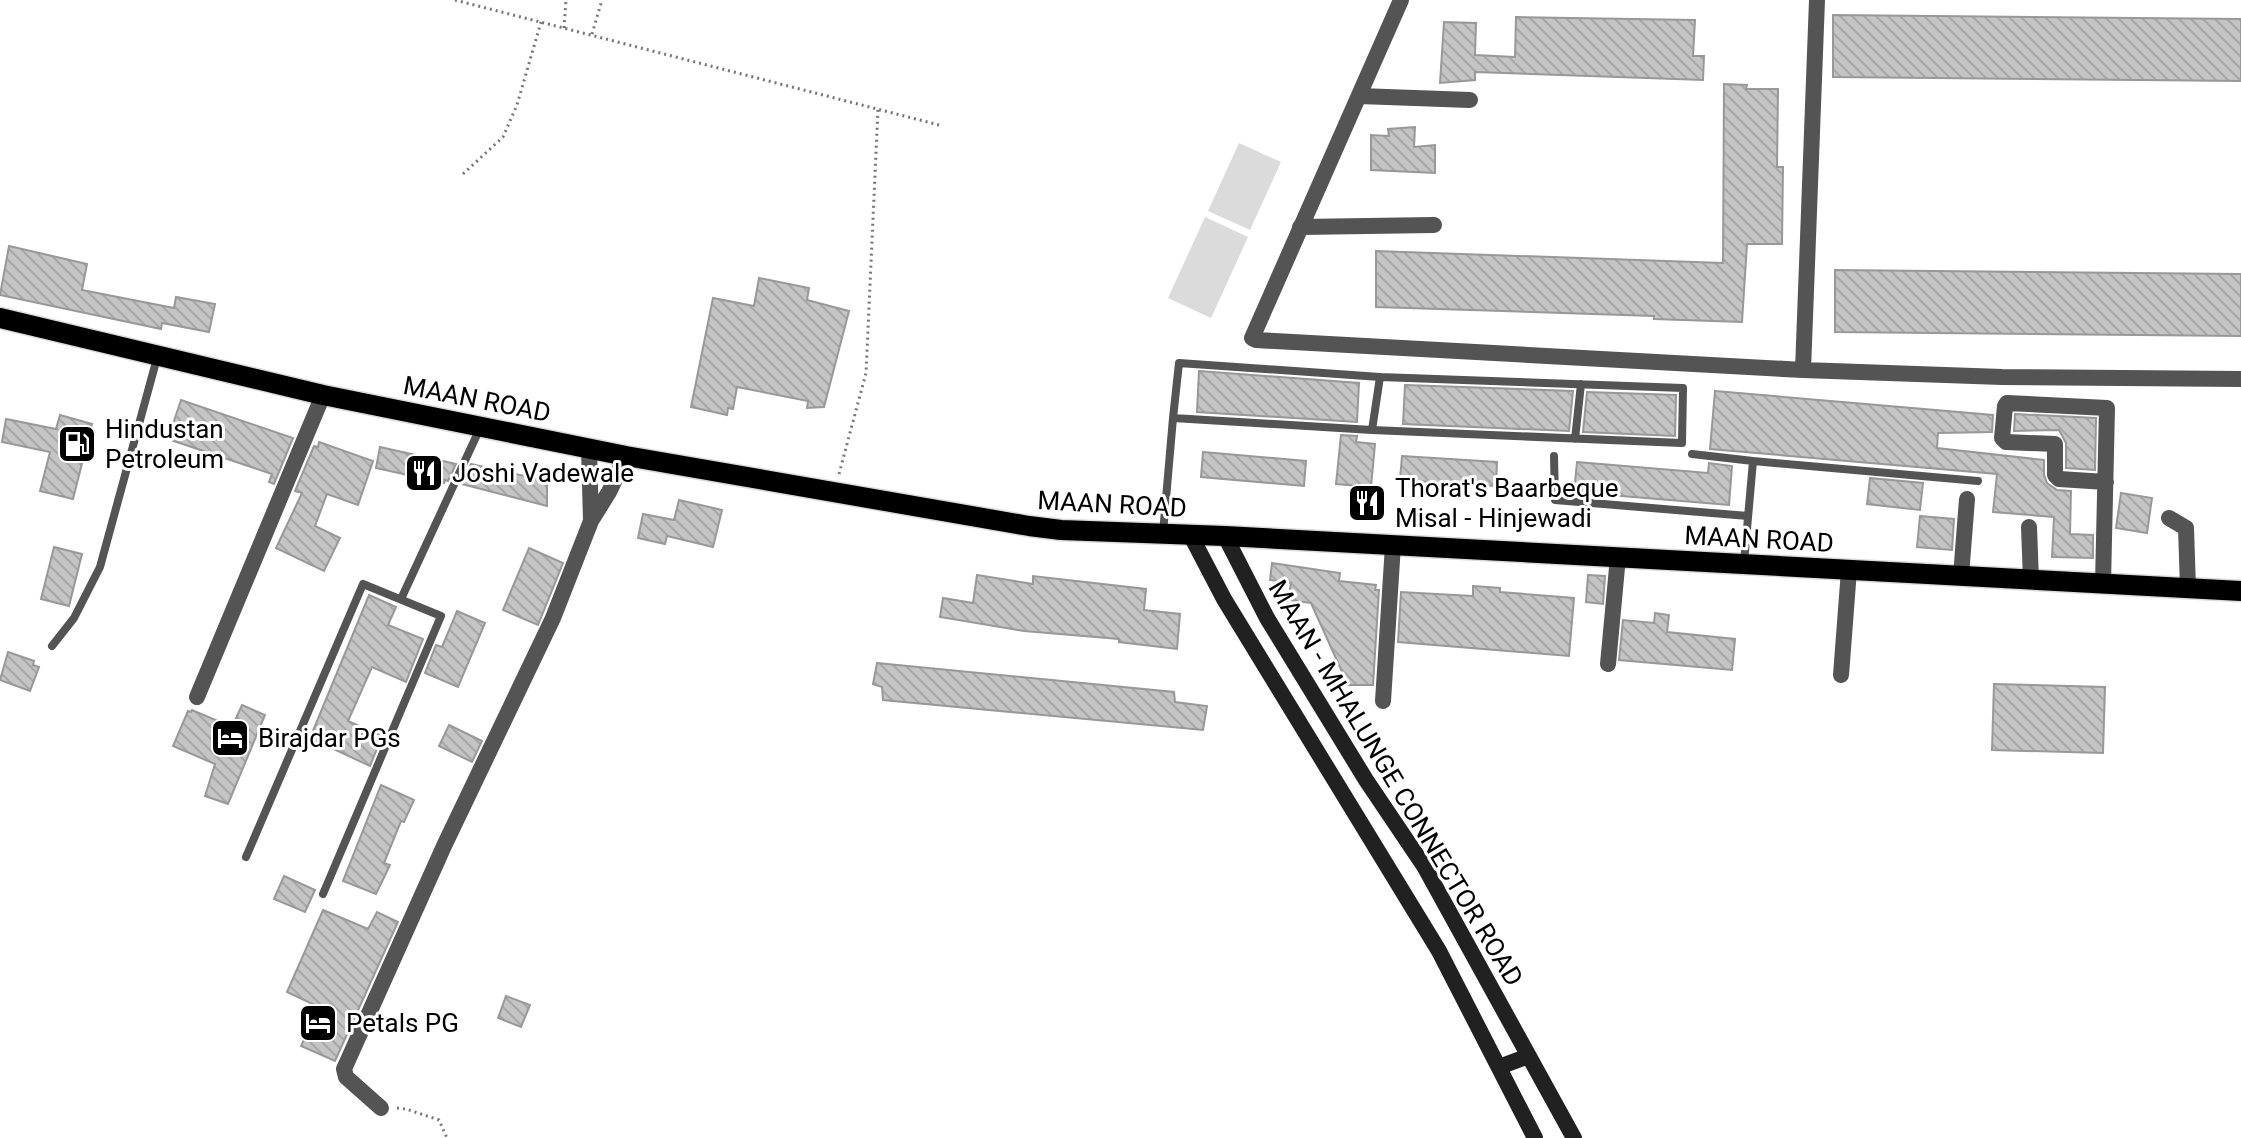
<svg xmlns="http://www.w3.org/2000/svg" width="2241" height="1138" font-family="Roboto,sans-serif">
<defs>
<pattern id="building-back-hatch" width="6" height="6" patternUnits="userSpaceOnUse" patternTransform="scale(2)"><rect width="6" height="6" fill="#c4c4c4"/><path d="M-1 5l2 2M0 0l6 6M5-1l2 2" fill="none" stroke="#a7a7a7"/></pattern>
</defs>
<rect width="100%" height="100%" fill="#fff"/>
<!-- green -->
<path fill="#dbdbdb" d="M 1239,143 L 1281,162 L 1250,230 L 1208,211 Z
M 1205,217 L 1248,237 L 1211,318 L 1168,298 Z"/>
<!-- building -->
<path fill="url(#building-back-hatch)" stroke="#989898" stroke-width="2" d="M 1833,15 L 2241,19 L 2241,81 L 1833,77 Z
M 1516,17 L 1695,20 L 1693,56 L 1704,56 L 1703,80 L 1475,72 L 1475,80 L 1440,83 L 1444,22 L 1476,23 L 1475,55 L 1515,57 Z
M 1724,84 L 1747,85 L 1746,89 L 1778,89 L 1777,167 L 1783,167 L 1782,244 L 1747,244 L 1742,322 L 1654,319 L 1654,316 L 1376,307 L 1376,251 L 1723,263 Z
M 1415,127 L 1414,147 L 1435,145 L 1435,173 L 1371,170 L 1371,135 L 1389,136 L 1388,129 Z
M 9,246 L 87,264 L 82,290 L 174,308 L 176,297 L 215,304 L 209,332 L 162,323 L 161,329 L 0,295 Z
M 1835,270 L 2241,274 L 2241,336 L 1835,332 Z
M 759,278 L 809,288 L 807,300 L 849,311 L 824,407 L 807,408 L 808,401 L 737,387 L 733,409 L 728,408 L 727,415 L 691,407 L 713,298 L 754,306 Z
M 1199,371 L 1359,383 L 1357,422 L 1197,412 Z
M 1405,385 L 1573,391 L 1569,431 L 1403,424 Z
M 1715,391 L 1993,415 L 1992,432 L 1938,433 L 1937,448 L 2044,460 L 2044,475 L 2047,483 L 2057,490 L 2071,491 L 2070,534 L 2093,535 L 2093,558 L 2052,557 L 2054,517 L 1993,512 L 1997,474 L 1710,449 Z
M 1587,392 L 1676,395 L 1675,436 L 1583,432 Z
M 181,400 L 293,438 L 274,484 L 269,482 L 272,474 L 168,439 Z
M 2015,414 L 2096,418 L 2095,470 L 2066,468 L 2066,443 L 2059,430 L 2014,431 Z
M 60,415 L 92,424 L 73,499 L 40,491 L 50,452 L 2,442 L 6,419 L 56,429 Z
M 1341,435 L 1357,436 L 1356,442 L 1375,444 L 1371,487 L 1336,484 Z
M 319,442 L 373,461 L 358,505 L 327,494 L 315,526 L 340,538 L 324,571 L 276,548 L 302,493 L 295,491 L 314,446 L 318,447 Z
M 380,447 L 456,464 L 448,481 L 445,480 L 444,483 L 376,468 Z
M 1203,452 L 1306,461 L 1304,486 L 1201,477 Z
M 1402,456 L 1497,462 L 1496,486 L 1400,480 Z
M 1577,462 L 1708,473 L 1709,463 L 1732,466 L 1729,505 L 1574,492 Z
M 471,464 L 547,481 L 547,506 L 462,484 Z
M 1870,478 L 1923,483 L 1920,510 L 1867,504 Z
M 2121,493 L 2152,498 L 2147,533 L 2116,528 Z
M 679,500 L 722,510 L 713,547 L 667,536 L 665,544 L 638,538 L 643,514 L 674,520 Z
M 1920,516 L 1954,519 L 1952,550 L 1917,547 Z
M 54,547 L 82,554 L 69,606 L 41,599 Z
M 529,548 L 563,563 L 538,625 L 503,610 Z
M 1272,563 L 1340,573 L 1339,581 L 1376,585 L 1375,590 L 1379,590 L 1373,685 L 1348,685 L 1311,603 L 1288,600 L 1291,583 L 1270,580 Z
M 977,575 L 1033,584 L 1033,576 L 1146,589 L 1144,610 L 1180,614 L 1177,649 L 1119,642 L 1119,639 L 1024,631 L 940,617 L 943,598 L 973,603 Z
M 1588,575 L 1605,576 L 1603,604 L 1586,602 Z
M 1473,586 L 1500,588 L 1500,592 L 1574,598 L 1569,656 L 1398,642 L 1401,592 L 1473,596 Z
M 369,595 L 396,607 L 388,625 L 423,639 L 406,682 L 372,667 L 348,721 L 382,736 L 370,766 L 310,738 Z
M 457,611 L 485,623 L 458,687 L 425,673 L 436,645 L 442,647 Z
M 1655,613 L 1669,615 L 1667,632 L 1735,639 L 1732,670 L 1619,660 L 1623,620 L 1654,623 Z
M 8,652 L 34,661 L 33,665 L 39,667 L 30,691 L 0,680 Z
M 877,663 L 1174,692 L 1175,702 L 1207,706 L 1203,730 L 883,700 L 882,687 L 873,684 Z
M 1994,684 L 2105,687 L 2103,753 L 1992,750 Z
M 242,705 L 265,715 L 228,804 L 205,796 L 215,764 L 173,746 L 188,711 L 191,712 L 192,710 L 232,727 Z
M 449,725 L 482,741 L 472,762 L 439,746 Z
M 381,785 L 414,800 L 404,822 L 401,821 L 384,863 L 390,865 L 376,894 L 343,881 Z
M 284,876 L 315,890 L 305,912 L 274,899 Z
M 323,910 L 368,929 L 377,912 L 398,922 L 335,1061 L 301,1046 L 319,1007 L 287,992 Z
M 506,996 L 530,1005 L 521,1027 L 498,1018 Z"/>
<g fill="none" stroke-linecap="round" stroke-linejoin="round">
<!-- primary casing -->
<g stroke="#dbdbdb" stroke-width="23">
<path id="primary" d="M 0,318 L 323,395 L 626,456 L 1029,526 L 1061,530 L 1225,536 L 2241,591"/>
</g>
<!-- path -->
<path stroke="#767676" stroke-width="3" stroke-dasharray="2 4" stroke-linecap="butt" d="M 455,0 L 943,126
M 564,28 L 566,0
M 592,34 L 602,0
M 463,174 L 503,137 L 517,105 L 541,22
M 839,474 L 866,373 L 878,109
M 397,1108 L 406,1109 L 439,1120 L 447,1138"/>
<!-- service -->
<path stroke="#545454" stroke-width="8" d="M 1372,430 L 1380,377
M 1575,439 L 1581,384
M 1692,454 L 1753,461
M 1554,456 L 1555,500 L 1748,516
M 1163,533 L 1173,418 L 1372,430 L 1682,443 L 1683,388 L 1380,377 L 1179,363 L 1173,418
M 1744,563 L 1753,461 L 1978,481
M 401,599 L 481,426
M 52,646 L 74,618 L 100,567 L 157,358
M 246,857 L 363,584 L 441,616 L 323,894"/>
<!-- minor -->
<path stroke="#545454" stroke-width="16" d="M 1401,0 L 1252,338 L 1256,340 L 1803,370 L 2002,377 L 2241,379
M 1359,96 L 1470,100
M 1300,227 L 1434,225
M 1803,370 L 1817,0
M 589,448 L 591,521
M 2169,518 L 2186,528 L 2188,588
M 2029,527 L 2031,580
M 1961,576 L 1967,499
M 2103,583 L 2107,408 L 2007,403 L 2005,406 L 2002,438 L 2006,442 L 2055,444 L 2055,475 L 2059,479 L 2106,482
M 1608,664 L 1618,557
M 1841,675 L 1849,570
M 197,697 L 323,395
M 1383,701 L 1393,545
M 381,1108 L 346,1077 L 344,1069 L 444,846 L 553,618 L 591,521 L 609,492 L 626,456"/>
<!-- secondary -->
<path stroke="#212121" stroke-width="16" d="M 1190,534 L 1224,599 L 1439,951 L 1535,1138
M 1225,536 L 1267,618 L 1366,780 L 1424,866 L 1574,1138
M 1499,1067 L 1529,1056"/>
<!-- primary -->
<use href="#primary" stroke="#000" stroke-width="20"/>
</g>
<!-- icons -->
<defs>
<g id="fuel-square" transform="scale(2)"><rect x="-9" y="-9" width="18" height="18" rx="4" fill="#000" stroke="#fff"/><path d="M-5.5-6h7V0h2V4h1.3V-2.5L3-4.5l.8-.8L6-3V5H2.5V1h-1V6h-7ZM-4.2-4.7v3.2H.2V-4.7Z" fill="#fff"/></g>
<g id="restaurant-square" transform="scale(2)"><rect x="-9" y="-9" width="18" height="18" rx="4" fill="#000" stroke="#fff"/><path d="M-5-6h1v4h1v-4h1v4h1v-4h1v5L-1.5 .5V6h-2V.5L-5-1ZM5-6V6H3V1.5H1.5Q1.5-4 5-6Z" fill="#fff"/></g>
<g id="hotel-square" transform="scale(2)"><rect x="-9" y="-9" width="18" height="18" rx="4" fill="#000" stroke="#fff"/><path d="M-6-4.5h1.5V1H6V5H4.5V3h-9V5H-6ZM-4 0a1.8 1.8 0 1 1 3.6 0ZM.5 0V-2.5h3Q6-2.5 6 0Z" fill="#fff"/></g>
</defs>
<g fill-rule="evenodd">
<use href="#fuel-square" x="77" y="444"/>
<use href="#restaurant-square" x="424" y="473"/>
<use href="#restaurant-square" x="1367" y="503"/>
<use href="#hotel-square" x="230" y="738"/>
<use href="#hotel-square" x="318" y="1023"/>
</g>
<g text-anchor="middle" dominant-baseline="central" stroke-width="6" stroke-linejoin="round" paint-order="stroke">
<!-- street labels -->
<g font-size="26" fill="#000" stroke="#fff">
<text transform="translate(477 399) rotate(11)">MAAN ROAD</text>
<text transform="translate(1112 504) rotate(3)">MAAN ROAD</text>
<text transform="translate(1759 539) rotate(3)">MAAN ROAD</text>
<text transform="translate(1396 783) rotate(59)">MAAN - MHALUNGE CONNECTOR ROAD</text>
</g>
<!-- poi labels -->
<g font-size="26" fill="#000" stroke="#fff" text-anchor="start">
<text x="105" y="429">Hindustan<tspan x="105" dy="30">Petroleum</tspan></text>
<text x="452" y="473">Joshi Vadewale</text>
<text x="1395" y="488">Thorat's Baarbeque<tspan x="1395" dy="30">Misal - Hinjewadi</tspan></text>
<text x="258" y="738">Birajdar PGs</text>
<text x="346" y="1023">Petals PG</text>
</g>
</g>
</svg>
